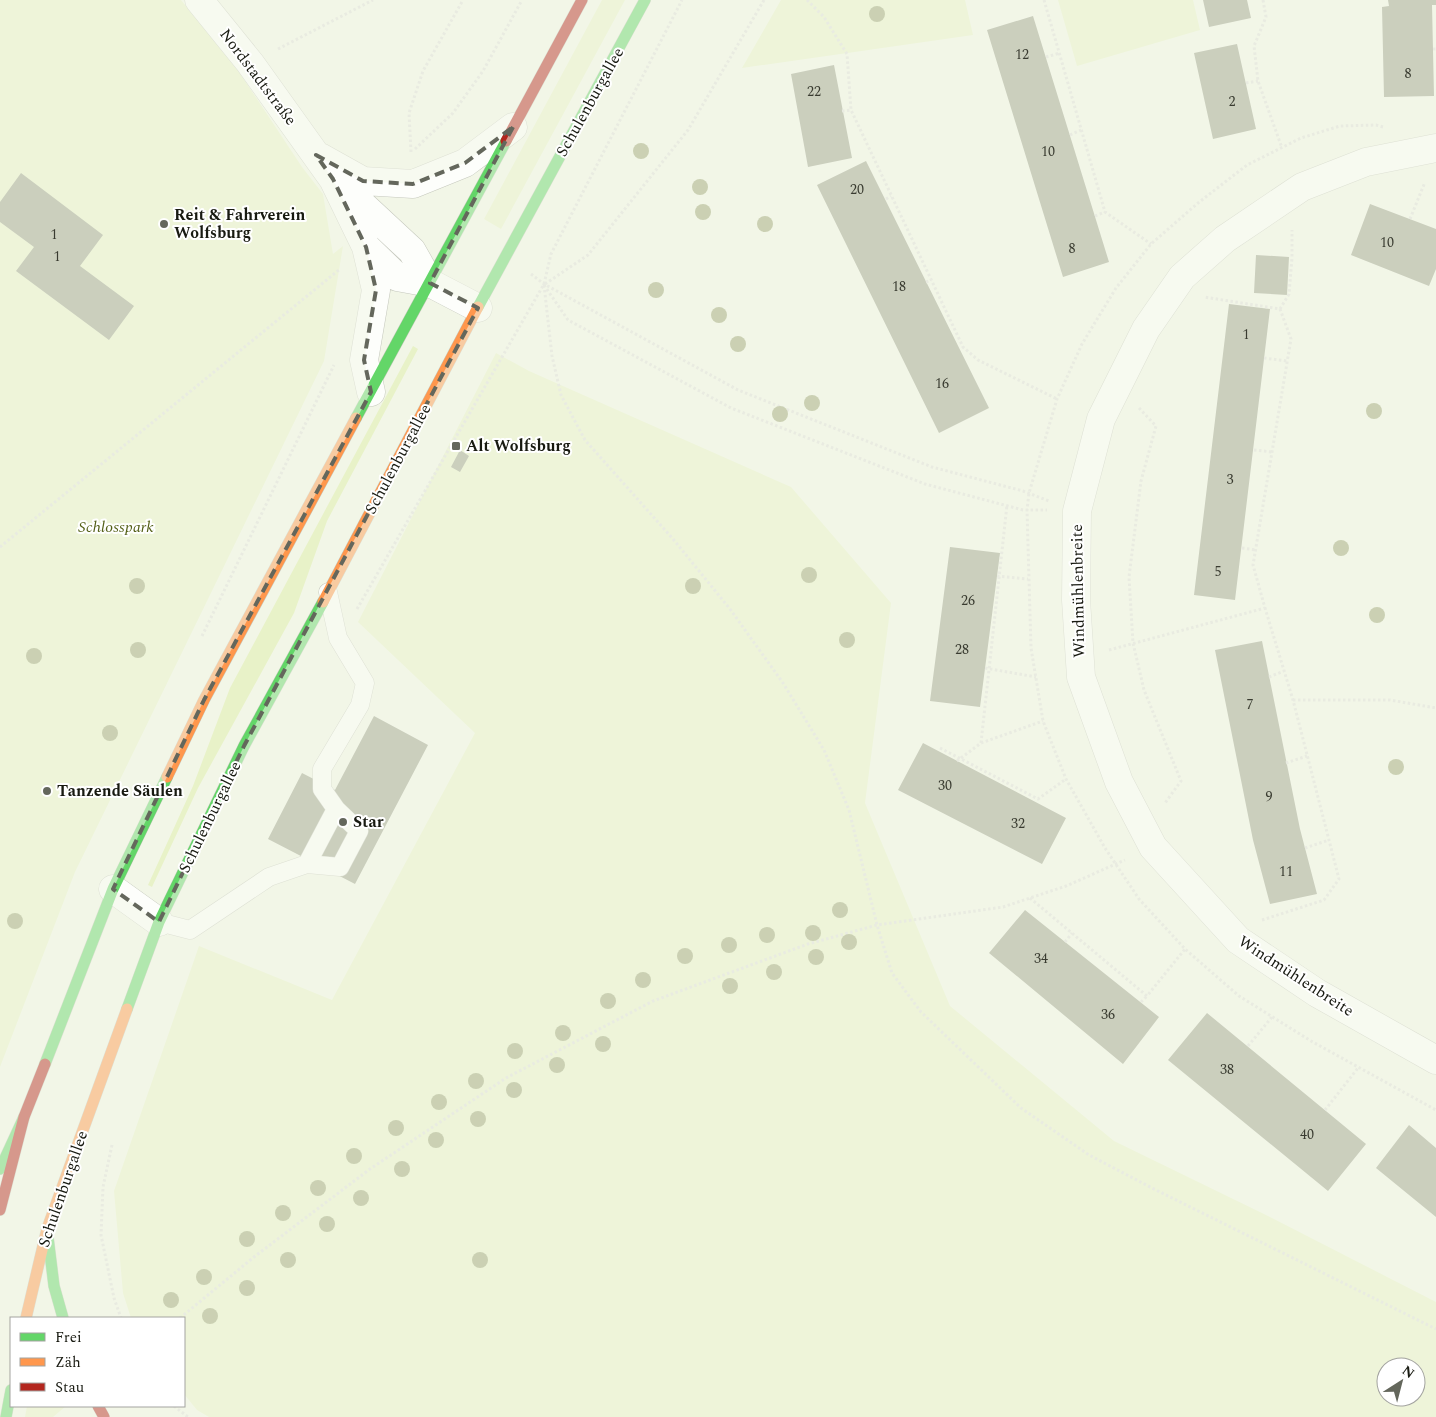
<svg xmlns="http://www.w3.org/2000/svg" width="1436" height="1417" font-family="Spectral,serif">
<rect width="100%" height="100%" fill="#f2f6e7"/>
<!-- green -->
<path fill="#e8f2c8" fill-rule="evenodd" d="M 0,0 L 181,0 L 239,72 L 302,167 L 323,194 L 333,254 L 343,246 L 324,361 L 75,872 L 0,1067 Z
M 602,0 L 625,0 L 501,229 L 484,219 Z
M 781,0 L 965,0 L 973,35 L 742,68 Z
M 1058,0 L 1193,0 L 1200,30 L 1077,66 Z
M 413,346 L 418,349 L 327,521 L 294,613 L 198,788 L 152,887 L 148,885 L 193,786 L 230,688 Z
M 496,353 L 529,371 L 791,487 L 891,603 L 865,803 L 950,1006 L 1114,1141 L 1266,1215 L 1436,1302 L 1436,1417 L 209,1417 L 197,1410 L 184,1394 L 184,1318 L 131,1318 L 123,1293 L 114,1191 L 199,946 L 332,1000 L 475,733 L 358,622 ZM 1386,1367 L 1416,1367 L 1416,1397 L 1386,1397 Z
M 27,1406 L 66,1406 L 53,1417 L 25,1417 Z"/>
<!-- building -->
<path fill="#9b9f8b" d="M 1203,0 L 1247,0 L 1251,18 L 1209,27 Z
M 1388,0 L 1436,0 L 1436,5 L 1432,5 L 1434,96 L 1384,97 L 1382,7 L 1389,6 Z
M 1033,16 L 1109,262 L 1063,277 L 987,30 Z
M 1237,44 L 1256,129 L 1213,139 L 1194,53 Z
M 834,65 L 852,158 L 808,167 L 791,74 Z
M 866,161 L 989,408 L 939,433 L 817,185 Z
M 21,173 L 103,235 L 80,266 L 134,306 L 109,340 L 16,271 L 34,247 L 0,222 L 0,202 Z
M 1370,204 L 1436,229 L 1436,269 L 1429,286 L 1351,255 Z
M 1256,255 L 1289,257 L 1287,295 L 1254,293 Z
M 1229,304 L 1270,309 L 1235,600 L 1194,595 Z
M 460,450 L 469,456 L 460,472 L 451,467 Z
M 950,547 L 1000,553 L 980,707 L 930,701 Z
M 1262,641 L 1300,829 L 1317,894 L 1270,904 L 1253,840 L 1215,650 Z
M 374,716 L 428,745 L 355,884 L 268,839 L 302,773 L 335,790 Z
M 923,743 L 1066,818 L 1042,864 L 898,790 Z
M 1025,910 L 1159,1017 L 1123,1064 L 989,953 Z
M 1207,1013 L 1366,1144 L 1328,1191 L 1168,1060 Z
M 1409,1125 L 1436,1148 L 1436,1217 L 1376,1168 Z"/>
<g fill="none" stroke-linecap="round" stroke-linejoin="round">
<!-- lane casing -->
<g stroke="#c5c8bd" stroke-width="19">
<path id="lane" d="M 307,864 L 336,809
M 159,922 L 190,930 L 269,877 L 307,864 L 340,867 L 359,831 L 336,809 L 322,789 L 322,769 L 360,705 L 365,683 L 338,638 L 328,592"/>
</g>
<!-- street casing -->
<g stroke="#c5c8bd" stroke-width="29">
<path id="street" d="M 199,0 L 250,63 L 333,179 L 366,247 L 397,277 L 430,283 L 478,308
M 1436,148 L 1366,162 L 1302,187 L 1225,239 L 1182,277 L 1146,329 L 1101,419 L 1077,511 L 1076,600 L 1081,677 L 1119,782 L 1153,847 L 1238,940 L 1317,993 L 1436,1060
M 320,157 L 363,181 L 413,184 L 465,163 L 513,127
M 342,186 L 412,251 L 430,283
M 366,247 L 376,290 L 364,360 L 371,392
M 113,889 L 159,922"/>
</g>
<!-- fast casing -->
<g stroke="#c5c8bd" stroke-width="12">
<path id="fast" d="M 478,307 L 645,0
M 356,418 L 506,141
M 127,1009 L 159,922 L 244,746 L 323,602
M 45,1064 L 113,889 L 167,777
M 0,1169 L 24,1117
M 47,1229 L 54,1286 L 63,1318
M 6,1417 L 11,1390"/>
</g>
<!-- slow casing -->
<g stroke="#c5c8bd" stroke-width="12">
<path id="slow" d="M 323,602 L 478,307
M 167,777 L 204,700 L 356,418
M 26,1318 L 47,1229 L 127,1009"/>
</g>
<!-- jam casing -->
<g stroke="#c5c8bd" stroke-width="12">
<path id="jam" d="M 506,141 L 582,0
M 0,1210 L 24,1117 L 45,1064
M 98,1406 L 104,1417"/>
</g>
<!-- path -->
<path stroke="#ddded9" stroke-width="3" stroke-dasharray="2.5 2.5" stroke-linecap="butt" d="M 807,0 L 824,17 L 847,54 L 851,110 L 963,347 L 978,360 L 1057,399
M 1044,0 L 1105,212 L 1151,244
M 1263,0 L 1266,17 L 1254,46 L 1258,81 L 1282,148
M 278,49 L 373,0
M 1433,49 L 1436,49
M 1046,57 L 1060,53
M 1246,83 L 1258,81
M 842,111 L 851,110
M 1383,127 L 1376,125 L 1340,126 L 1301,138 L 1247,165 L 1198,203 L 1151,244 L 1116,288 L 1082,344 L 1057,399 L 1029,493 L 1027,510 L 1031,648 L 1043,721 L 1066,779 L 1105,848 L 1139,899 L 1185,949 L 1239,996 L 1311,1041 L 1436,1110
M 1070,135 L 1081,130
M 415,149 L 453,113 L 483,71 L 522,0
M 411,152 L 409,113 L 423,71 L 463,0
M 886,199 L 891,196
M 1095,216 L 1105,212
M 1410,219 L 1425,182
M 531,274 L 544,284 L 738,390 L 932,467 L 1023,491 L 1049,501
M 926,282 L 931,280
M 545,284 L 588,255 L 688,130 L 764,0
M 544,285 L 552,356 L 561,395 L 585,440 L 673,539 L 730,609 L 783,683 L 824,750 L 849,810 L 877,925 L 892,973 L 921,1012 L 1021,1108 L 1089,1155 L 1152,1188 L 1436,1329
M 544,285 L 568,320 L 731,408 L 925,484 L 1023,510 L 1047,510
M 1280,309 L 1289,294 L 1292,258 L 1292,230
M 1264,358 L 1287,361
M 1139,408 L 1156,426 L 1141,481 L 1129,577 L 1133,643 L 1144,690 L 1181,781 L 1165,803
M 1254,450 L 1272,452
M 0,547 L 340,269
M 1242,548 L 1256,550
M 997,576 L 1028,579
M 357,609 L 544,284 L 551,254 L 682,0
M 202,636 L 334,365
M 1109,650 L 1265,608 L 1253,565 L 1291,339 L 1280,309 L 1204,297
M 985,668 L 1036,677
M 1269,677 L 1284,671
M 1293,700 L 1390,700 L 1436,708
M 981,743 L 1043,721
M 940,748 L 1038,799 L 1066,779
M 957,761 L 981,743 L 1007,505
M 1286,763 L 1307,756
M 1305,848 L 1329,840
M 1030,898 L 1147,996 L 1185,949
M 1262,920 L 1324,900 L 1339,879 L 1293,700 L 1265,608
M 1065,942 L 1072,933
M 1141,1002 L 1147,996
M 1248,1046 L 1272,1017
M 1325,1110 L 1358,1068
M 112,1145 L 103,1187 L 101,1235 L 114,1298 L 121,1318
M 180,1318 L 254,1257 L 370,1169 L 506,1078 L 653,1001 L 808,944 L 877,925 L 1003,907 L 1066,886 L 1125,860
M 174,1406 L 188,1417"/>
<!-- lane -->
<use href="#lane" stroke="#fdfefb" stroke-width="18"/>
<!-- street -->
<use href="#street" stroke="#fdfefb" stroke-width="28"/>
<!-- fast -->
<use href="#fast" stroke="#63d668" stroke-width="11"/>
<!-- slow -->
<use href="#slow" stroke="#ff974d" stroke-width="11"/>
<!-- jam -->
<use href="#jam" stroke="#b3261e" stroke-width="11"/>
</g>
<!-- trees -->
<g fill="#9ba374">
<circle cx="877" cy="14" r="8"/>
<circle cx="641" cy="151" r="8"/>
<circle cx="700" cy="187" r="8"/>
<circle cx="703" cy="212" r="8"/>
<circle cx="765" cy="224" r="8"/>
<circle cx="656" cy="290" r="8"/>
<circle cx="719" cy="315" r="8"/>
<circle cx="738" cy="344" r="8"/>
<circle cx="812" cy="403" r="8"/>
<circle cx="1374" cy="411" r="8"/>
<circle cx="780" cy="414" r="8"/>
<circle cx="1341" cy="548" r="8"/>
<circle cx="809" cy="575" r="8"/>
<circle cx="137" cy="586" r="8"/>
<circle cx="693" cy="586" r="8"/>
<circle cx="1377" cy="615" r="8"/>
<circle cx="847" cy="640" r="8"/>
<circle cx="138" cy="650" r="8"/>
<circle cx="34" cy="656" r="8"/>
<circle cx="110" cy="733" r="8"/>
<circle cx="1396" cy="767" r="8"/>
<circle cx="840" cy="910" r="8"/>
<circle cx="15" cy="921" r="8"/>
<circle cx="813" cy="933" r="8"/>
<circle cx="767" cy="935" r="8"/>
<circle cx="849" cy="942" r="8"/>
<circle cx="729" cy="945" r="8"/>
<circle cx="685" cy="956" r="8"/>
<circle cx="816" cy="957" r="8"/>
<circle cx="774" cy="972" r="8"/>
<circle cx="643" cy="980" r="8"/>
<circle cx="730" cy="986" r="8"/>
<circle cx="608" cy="1001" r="8"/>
<circle cx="563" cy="1033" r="8"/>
<circle cx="603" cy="1044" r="8"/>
<circle cx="515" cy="1051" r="8"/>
<circle cx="557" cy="1065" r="8"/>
<circle cx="476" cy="1081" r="8"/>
<circle cx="514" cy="1090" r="8"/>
<circle cx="439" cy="1102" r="8"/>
<circle cx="478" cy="1119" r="8"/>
<circle cx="396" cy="1128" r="8"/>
<circle cx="436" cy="1140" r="8"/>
<circle cx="354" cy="1156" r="8"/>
<circle cx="402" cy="1169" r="8"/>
<circle cx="318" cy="1188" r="8"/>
<circle cx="361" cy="1198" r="8"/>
<circle cx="283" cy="1213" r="8"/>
<circle cx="327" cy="1224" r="8"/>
<circle cx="247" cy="1239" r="8"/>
<circle cx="288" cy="1260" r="8"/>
<circle cx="480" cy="1260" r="8"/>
<circle cx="204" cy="1277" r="8"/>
<circle cx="247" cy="1288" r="8"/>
<circle cx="171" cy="1300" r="8"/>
<circle cx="210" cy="1316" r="8"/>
</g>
<!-- marked area -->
<path d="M0 0H1436V1417H0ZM 513,127 L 430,283 L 478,308 L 244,746 L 159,922 L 113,889 L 204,700 L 371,392 L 364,360 L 376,290 L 366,247 L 333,179 L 316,155 L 363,181 L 413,184 L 465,163 Z" fill="#f2f6e7" fill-opacity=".55" fill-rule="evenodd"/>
<path fill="none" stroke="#64675c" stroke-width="4" stroke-dasharray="10 6" stroke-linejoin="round" d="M 513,127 L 430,283 L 478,308 L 244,746 L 159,922 L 113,889 L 204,700 L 371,392 L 364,360 L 376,290 L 366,247 L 333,179 L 316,155 L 363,181 L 413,184 L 465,163 Z"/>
<!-- markers -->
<g fill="#64675c" stroke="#fff" stroke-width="2">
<circle cx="164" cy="224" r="5"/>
<rect x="451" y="441" width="10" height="10" rx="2.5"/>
<circle cx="47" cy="791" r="5"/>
<circle cx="343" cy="822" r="5"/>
</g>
<g text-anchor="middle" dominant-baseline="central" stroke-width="4" stroke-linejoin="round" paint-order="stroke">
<!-- number labels -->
<g font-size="14" fill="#393b30">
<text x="1022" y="54">12</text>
<text x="1408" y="73">8</text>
<text x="814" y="91">22</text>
<text x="1232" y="101">2</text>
<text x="1048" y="151">10</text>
<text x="857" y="189">20</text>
<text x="54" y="234">1</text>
<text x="1387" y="242">10</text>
<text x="1072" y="248">8</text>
<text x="57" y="256">1</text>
<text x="899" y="286">18</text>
<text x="1246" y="334">1</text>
<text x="942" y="383">16</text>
<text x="1230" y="479">3</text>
<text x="1218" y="571">5</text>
<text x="968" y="600">26</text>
<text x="962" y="649">28</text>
<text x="1250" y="704">7</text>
<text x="945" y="785">30</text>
<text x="1269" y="796">9</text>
<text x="1018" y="823">32</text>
<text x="1286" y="871">11</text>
<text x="1041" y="958">34</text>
<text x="1108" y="1014">36</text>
<text x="1227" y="1069">38</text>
<text x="1307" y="1134">40</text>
</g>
<!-- street labels -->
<g font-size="16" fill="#181a11" stroke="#fff">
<text transform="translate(258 77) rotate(53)">Nordstadtstraße</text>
<text transform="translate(590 102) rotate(-61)">Schulenburgallee</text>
<text transform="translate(398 459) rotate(-62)">Schulenburgallee</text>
<text transform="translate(1078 591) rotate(-91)">Windmühlenbreite</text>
<text transform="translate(210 817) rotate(-64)">Schulenburgallee</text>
<text transform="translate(1296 976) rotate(33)">Windmühlenbreite</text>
<text transform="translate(63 1189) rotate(-71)">Schulenburgallee</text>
</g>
<!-- poi labels -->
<g font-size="16" font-weight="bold" fill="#181a11" stroke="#fff" text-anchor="start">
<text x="174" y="215">Reit &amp; Fahrverein<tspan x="174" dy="18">Wolfsburg</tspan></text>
<text x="466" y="446">Alt Wolfsburg</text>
<text x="57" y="791">Tanzende Säulen</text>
<text x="353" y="822">Star</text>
</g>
<!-- park labels -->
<g font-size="16" font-style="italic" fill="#535f16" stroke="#fff">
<text x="116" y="527">Schlosspark</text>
</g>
</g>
<!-- legend -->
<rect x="10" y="1317" width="175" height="90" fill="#ffffff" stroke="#a3a3a0"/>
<rect x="20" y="1333" width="25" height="8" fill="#63d668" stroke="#a3a3a0"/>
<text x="55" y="1342" font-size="15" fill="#181a11">Frei</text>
<rect x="20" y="1358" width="25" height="8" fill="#ff974d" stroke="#a3a3a0"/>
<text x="55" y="1367" font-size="15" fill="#181a11">Zäh</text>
<rect x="20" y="1383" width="25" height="8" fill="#b3261e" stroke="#a3a3a0"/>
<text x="55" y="1392" font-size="15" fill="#181a11">Stau</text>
<!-- north arrow -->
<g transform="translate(1401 1382) rotate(36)"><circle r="24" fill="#ffffff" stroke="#a3a3a0"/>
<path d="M0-4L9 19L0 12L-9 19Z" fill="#64675c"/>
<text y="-8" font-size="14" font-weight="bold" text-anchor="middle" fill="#181a11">N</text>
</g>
</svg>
